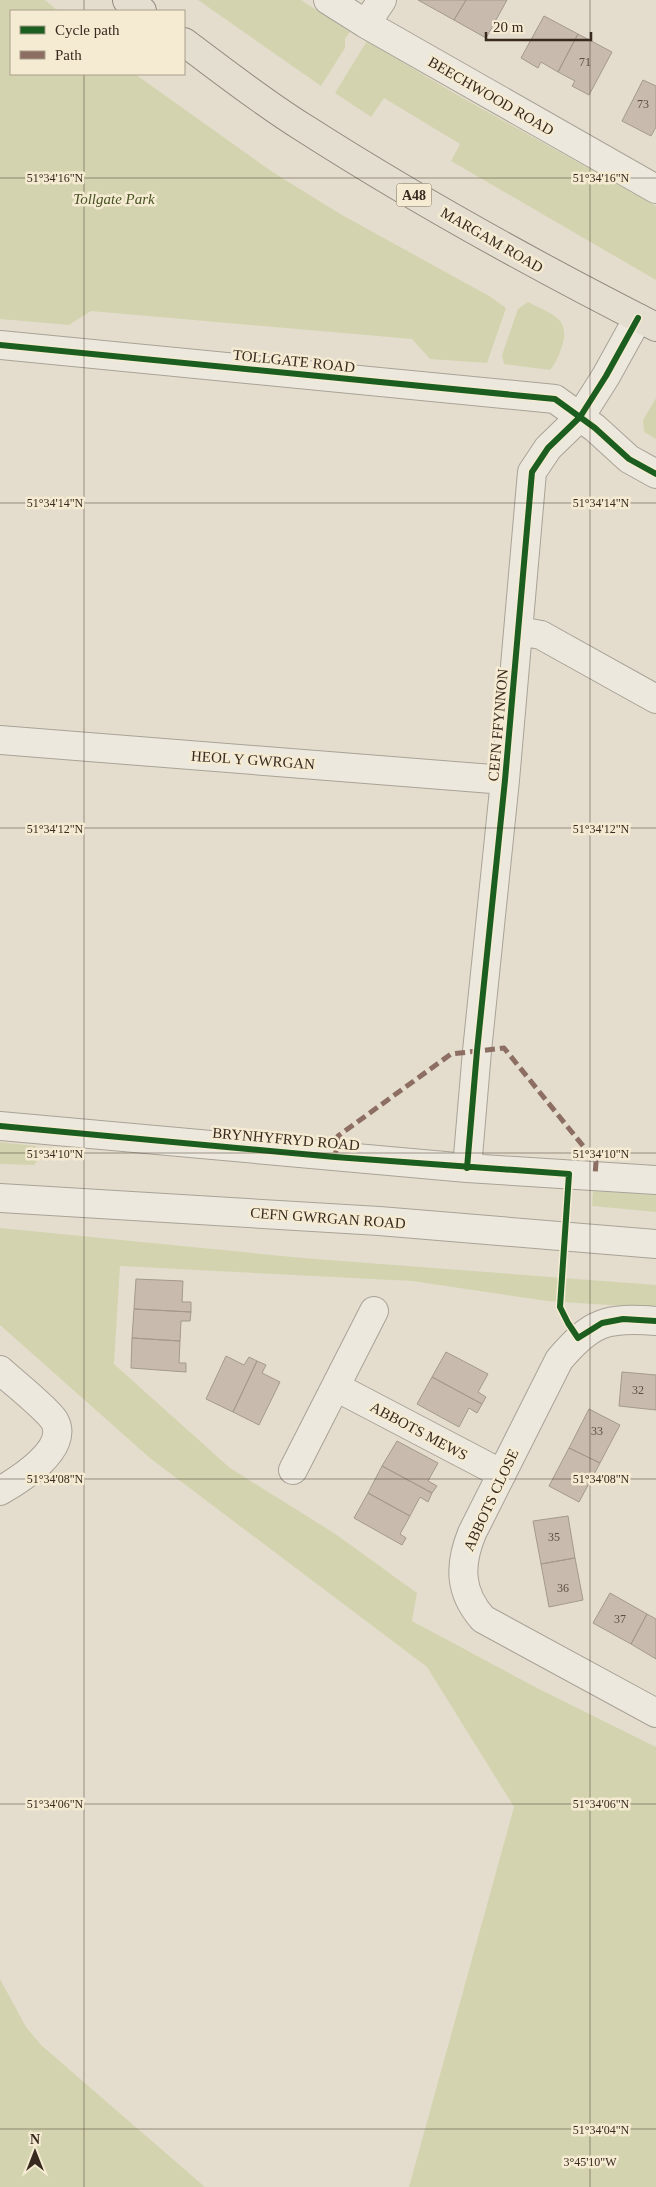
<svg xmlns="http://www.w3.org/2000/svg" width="656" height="2187" font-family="'Times New Roman',serif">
<rect width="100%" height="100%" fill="#e4ddcd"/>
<!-- green -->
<path fill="#d3d4af" d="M 0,0 L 45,0 L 58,11 L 11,11 L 11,74 L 135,74 L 274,173 L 342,215 L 491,297 L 506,308 L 487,363 L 430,359 L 412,339 L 91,311 L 69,325 L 0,319 Z
M 198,0 L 301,0 L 350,32 L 345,39 L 345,48 L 321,86 Z
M 367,41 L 452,92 L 656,206 L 656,280 L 451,161 L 460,144 L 384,98 L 371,117 L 335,93 Z
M 528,302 C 551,314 573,318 561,349 C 558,358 556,363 550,370 L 504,364 L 502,355 L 518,309 Z
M 656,398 L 656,439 L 644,432 L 643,420 Z
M 0,1142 L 36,1146 L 43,1153 L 34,1165 L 0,1164 Z
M 593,1191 L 656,1195 L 656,1212 L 592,1206 Z
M 0,1228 L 303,1258 L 656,1285 L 656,1308 L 547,1301 L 412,1281 L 120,1266 L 114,1364 L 230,1468 L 334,1533 L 417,1593 L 412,1621 L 537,1688 L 656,1747 L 656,2187 L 409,2187 L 514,1807 L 427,1667 L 151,1459 L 0,1325 Z
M 0,1979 L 26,2027 L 41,2045 L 205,2187 L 0,2187 Z"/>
<!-- building -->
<path fill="#c8bbad" stroke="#a4998c" d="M 418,0 L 466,0 L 454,20 Z
M 466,0 L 507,0 L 486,38 L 454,20 Z
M 544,16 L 578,34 L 558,72 L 541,62 L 538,68 L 521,58 Z
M 578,34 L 612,52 L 589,95 L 572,86 L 575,81 L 558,72 Z
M 643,80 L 656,86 L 656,127 L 651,136 L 622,121 Z
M 136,1279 L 183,1281 L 182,1302 L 191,1302 L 191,1312 L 134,1309 Z
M 134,1309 L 191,1312 L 190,1321 L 181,1321 L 180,1341 L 132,1338 Z
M 132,1338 L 180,1341 L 179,1363 L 186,1363 L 186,1372 L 131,1368 Z
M 446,1352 L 488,1374 L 478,1392 L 486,1397 L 482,1404 L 432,1377 Z
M 226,1356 L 244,1365 L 249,1357 L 257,1361 L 233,1412 L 206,1399 Z
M 257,1361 L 266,1365 L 262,1373 L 280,1382 L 259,1425 L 233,1412 Z
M 622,1372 L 656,1375 L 656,1410 L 619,1406 Z
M 432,1377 L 482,1404 L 477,1413 L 469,1408 L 459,1427 L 417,1404 Z
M 589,1409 L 620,1425 L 600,1463 L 569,1448 Z
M 397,1441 L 438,1463 L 428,1481 L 437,1486 L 432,1493 L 382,1466 Z
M 569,1448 L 600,1463 L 579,1502 L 549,1486 Z
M 382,1466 L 432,1493 L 428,1502 L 420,1497 L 410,1516 L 368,1493 Z
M 368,1493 L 410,1516 L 400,1534 L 406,1538 L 402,1545 L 354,1518 Z
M 568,1516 L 575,1558 L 541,1564 L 533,1521 Z
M 575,1558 L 583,1600 L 549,1607 L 541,1564 Z
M 610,1593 L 647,1614 L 631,1644 L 593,1623 Z
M 647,1614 L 656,1619 L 656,1659 L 631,1644 Z"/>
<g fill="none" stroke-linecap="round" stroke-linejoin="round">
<!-- minor casing -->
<g stroke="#a9a296" stroke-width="30">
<path id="minor" d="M 328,0 L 366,24 L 656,189
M 366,24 L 382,0
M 0,345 L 555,399 L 595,428 L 629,459 L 656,474
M 519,631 L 541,635 L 656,699
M 0,740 L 505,780
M 0,1126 L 467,1168 L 656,1180
M 467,1168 L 477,1051 L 505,780 L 532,472 L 548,448 L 580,417 L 606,376 L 638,318
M 0,1198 L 379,1221 L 656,1244
M 656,1321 C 606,1317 591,1322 559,1360 L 472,1533 C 459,1565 459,1592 483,1619 L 656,1713
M 0,1370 C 13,1382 45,1407 54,1420 C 71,1448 19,1480 0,1491
M 336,1387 L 502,1474
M 293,1470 L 374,1311"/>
</g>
<!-- major casing -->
<g stroke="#8f887d" stroke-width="30">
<path id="major" d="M 127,0 L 142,11
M 184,42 C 223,71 262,102 304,128 C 418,201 536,266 656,327"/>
</g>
<!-- minor -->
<use href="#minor" stroke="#ece8de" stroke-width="28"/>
<!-- major -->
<use href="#major" stroke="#e4ded0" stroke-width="28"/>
<!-- quiet -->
<path stroke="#8d6e63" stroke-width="5" stroke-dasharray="10 5" stroke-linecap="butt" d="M 335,1157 L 338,1136 L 451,1054 L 504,1048 L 596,1162 L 595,1176"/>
<!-- cycleway casing -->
<g stroke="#f5ebd2" stroke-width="9">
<path id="cycleway" d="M 0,345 L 555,399 L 595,428 L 629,459 L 656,474
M 0,1126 L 335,1157 L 569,1174 L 560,1307 L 568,1323 L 578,1338 L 602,1323 L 623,1319 L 656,1321
M 467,1168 L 477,1051 L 505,780 L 532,472 L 548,448 L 580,417 L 606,376 L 638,318"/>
</g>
<!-- cycleway -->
<use href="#cycleway" stroke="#1b5e20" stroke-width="6"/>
</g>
<!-- ticks -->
<path fill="none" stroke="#382a1e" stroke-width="1" stroke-opacity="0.45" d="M 84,0 L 84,11M 590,0 L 590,2187M 84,74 L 84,2187M 0,178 L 656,178M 0,503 L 656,503M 0,828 L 656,828M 0,1153 L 656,1153M 0,1479 L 656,1479M 0,1804 L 656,1804M 0,2129 L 656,2129"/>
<g text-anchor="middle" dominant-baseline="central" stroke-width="5" stroke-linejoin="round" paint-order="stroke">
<!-- number labels -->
<g font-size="12" fill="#5c4e42">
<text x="585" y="62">71</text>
<text x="643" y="104">73</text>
<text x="638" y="1390">32</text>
<text x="597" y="1431">33</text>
<text x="554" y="1537">35</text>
<text x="563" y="1588">36</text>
<text x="620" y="1619">37</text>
</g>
<!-- shield labels -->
<rect fill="#f5ebd2" stroke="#716454" stroke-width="1" x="396.5" y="183.5" width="35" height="23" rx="4"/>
<g font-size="14" font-weight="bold" fill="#382a1e">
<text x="414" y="195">A48</text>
</g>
<!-- street labels -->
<g font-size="15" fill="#382a1e" stroke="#f5ebd2">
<text transform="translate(491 96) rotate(30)">BEECHWOOD ROAD</text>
<text transform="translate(492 240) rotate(30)">MARGAM ROAD</text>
<text transform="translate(294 361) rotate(6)">TOLLGATE ROAD</text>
<text transform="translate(498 725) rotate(-85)">CEFN FFYNNON</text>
<text transform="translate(253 760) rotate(4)">HEOL Y GWRGAN</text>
<text transform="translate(286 1139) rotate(5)">BRYNHYFRYD ROAD</text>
<text transform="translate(328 1218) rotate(4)">CEFN GWRGAN ROAD</text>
<text transform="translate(419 1431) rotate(28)">ABBOTS MEWS</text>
<text transform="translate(491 1500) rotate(-65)">ABBOTS CLOSE</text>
</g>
<!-- park labels -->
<g font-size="15" font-style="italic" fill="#485424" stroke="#f5ebd2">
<text x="114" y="199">Tollgate Park</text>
</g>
</g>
<g font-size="12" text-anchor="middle" fill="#382a1e" stroke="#f5ebd2" stroke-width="5" stroke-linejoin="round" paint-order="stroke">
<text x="55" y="182">51°34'16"N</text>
<text x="601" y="182">51°34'16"N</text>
<text x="55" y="507">51°34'14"N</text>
<text x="601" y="507">51°34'14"N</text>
<text x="55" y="833">51°34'12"N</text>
<text x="601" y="833">51°34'12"N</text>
<text x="55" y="1158">51°34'10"N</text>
<text x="601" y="1158">51°34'10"N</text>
<text x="55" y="1483">51°34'08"N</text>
<text x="601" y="1483">51°34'08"N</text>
<text x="55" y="1808">51°34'06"N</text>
<text x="601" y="1808">51°34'06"N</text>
<text x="601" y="2134">51°34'04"N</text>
<text x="590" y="2166">3°45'10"W</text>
</g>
<!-- legend -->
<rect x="10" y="10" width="175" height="65" fill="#f5ebd2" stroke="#a99e8a"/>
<rect x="20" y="26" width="25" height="8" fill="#1b5e20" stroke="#a99e8a"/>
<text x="55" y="35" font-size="15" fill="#382a1e">Cycle path</text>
<rect x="20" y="51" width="25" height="8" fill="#8d6e63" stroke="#a99e8a"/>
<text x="55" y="60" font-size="15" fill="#382a1e">Path</text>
<!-- north arrow -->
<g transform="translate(35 2152)" stroke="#f5ebd2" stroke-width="4" paint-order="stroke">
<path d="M0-4L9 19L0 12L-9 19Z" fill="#382a1e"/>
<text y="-8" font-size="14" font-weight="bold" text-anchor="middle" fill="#382a1e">N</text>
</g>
<!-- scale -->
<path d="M486 32v8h105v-8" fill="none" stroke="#382a1e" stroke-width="2.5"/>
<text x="493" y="32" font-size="15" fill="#382a1e" stroke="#f5ebd2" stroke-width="4" paint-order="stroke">20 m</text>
</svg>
